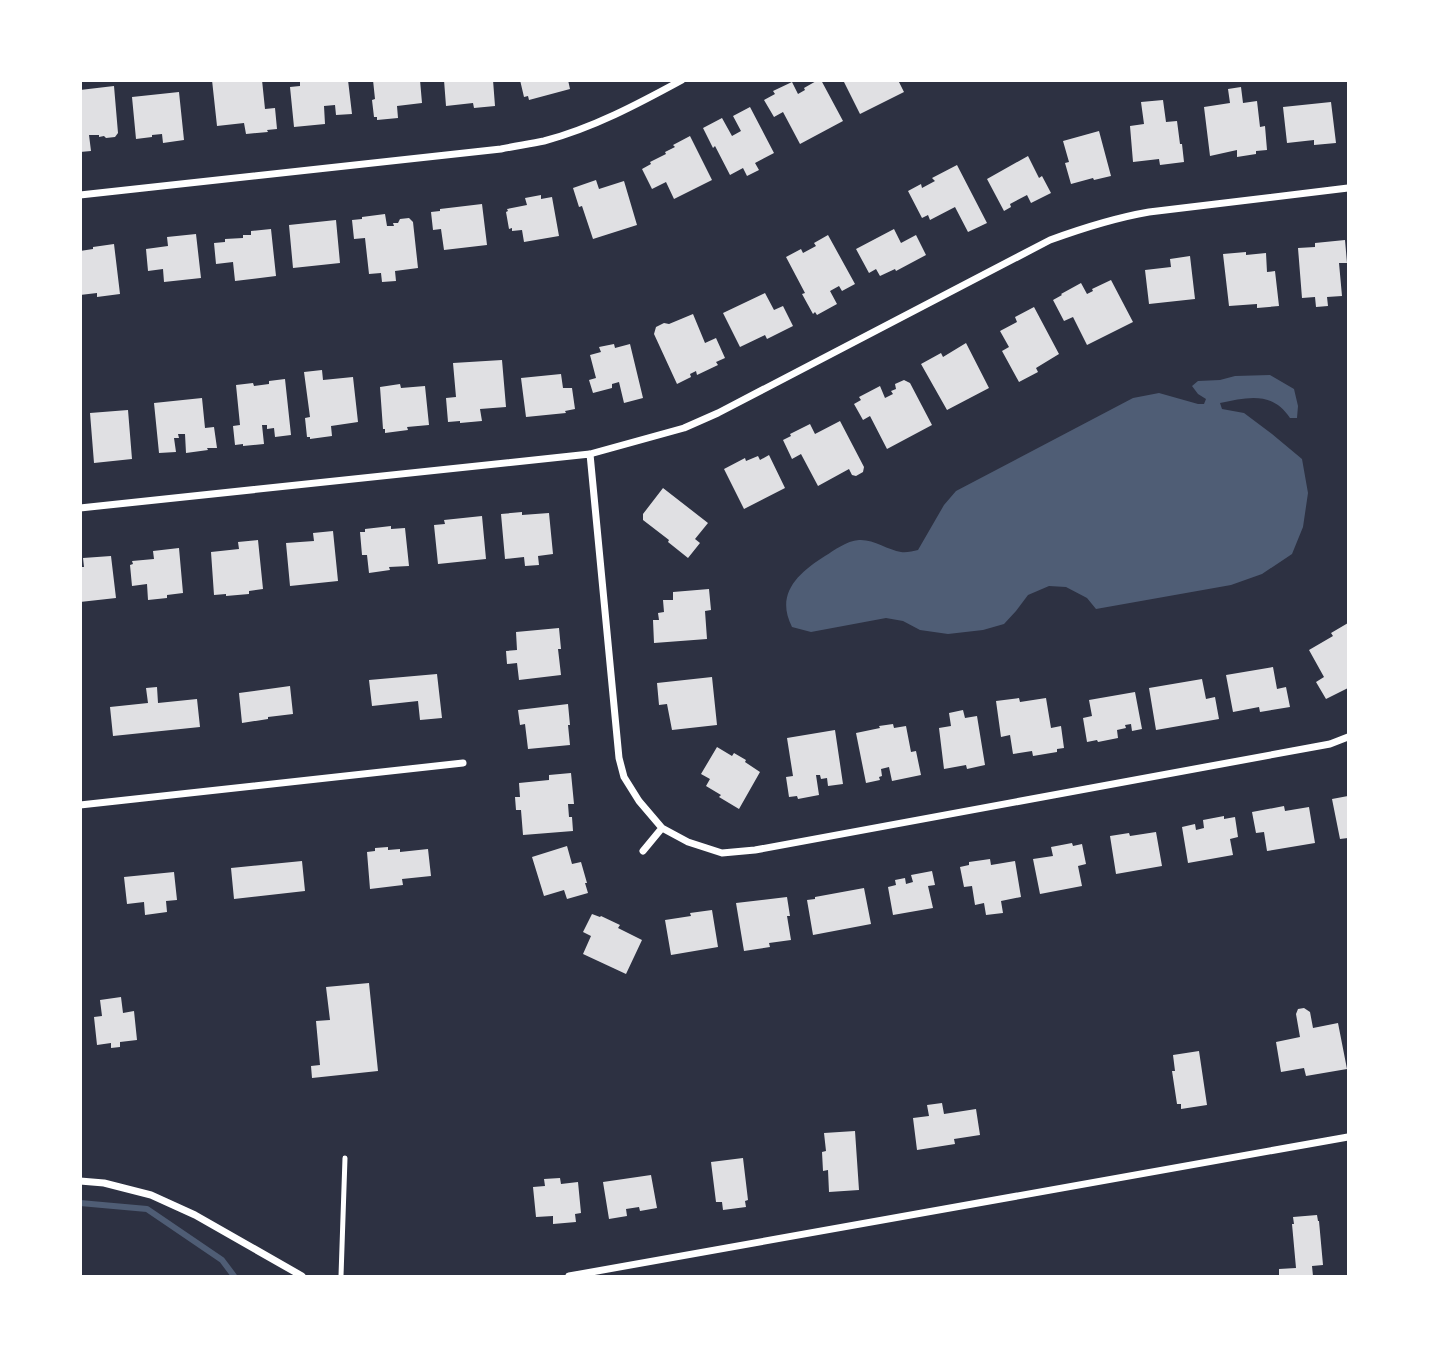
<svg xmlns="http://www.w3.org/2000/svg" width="1429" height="1357" font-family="Literata,serif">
<rect width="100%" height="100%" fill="#2d3142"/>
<!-- water -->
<path fill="#4f5d75" d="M 1270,375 L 1294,389 L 1298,406 L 1297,418 L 1290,418 C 1272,391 1248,397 1220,403 L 1222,409 L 1244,413 L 1272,434 L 1302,459 L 1308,493 L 1303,527 L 1292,554 L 1262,574 L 1231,585 L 1096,609 L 1087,598 L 1066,587 L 1049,586 L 1028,595 L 1016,611 L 1004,624 L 983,630 L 948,634 L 920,630 L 903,621 L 886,618 L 811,632 L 792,627 C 775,594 798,573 825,556 C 835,550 846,541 859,540 C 873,539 888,550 901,552 C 906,553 913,551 918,550 L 944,505 L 956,491 L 1133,398 L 1159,393 L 1198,404 L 1204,404 L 1206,399 L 1198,394 L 1192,386 L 1198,381 L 1220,380 L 1235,376 Z"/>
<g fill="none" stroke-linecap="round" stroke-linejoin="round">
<!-- stream -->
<path stroke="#4f5d75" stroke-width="6" d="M 80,1203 L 147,1209 L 222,1260 L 234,1276"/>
</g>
<!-- building -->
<path fill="#e0e0e3" d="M 212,80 L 262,80 L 265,109 L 275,108 L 277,129 L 267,130 L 268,132 L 246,134 L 244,123 L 217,126 Z
M 300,80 L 348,80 L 352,114 L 336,115 L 335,105 L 324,106 L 325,124 L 294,127 L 290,87 L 300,86 Z
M 373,80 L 420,80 L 422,103 L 397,106 L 398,118 L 377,120 L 377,117 L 374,117 L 372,100 L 375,99 Z
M 444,80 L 493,80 L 495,106 L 474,108 L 473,103 L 446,106 Z
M 520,80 L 568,80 L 570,89 L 529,100 L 528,96 L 524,97 Z
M 818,80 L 821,80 L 843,121 L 800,144 L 783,112 L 774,117 L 764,100 L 775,94 L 773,91 L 792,82 L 798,94 L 805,90 L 804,88 Z
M 843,80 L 898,80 L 904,92 L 860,114 Z
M 114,86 L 118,133 L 115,137 L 106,138 L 104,136 L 99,137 L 99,135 L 89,135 L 91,151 L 80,152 L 80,90 Z
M 1241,87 L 1243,103 L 1257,101 L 1260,127 L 1265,126 L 1267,150 L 1256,151 L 1256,154 L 1237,157 L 1237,150 L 1210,156 L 1204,107 L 1230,103 L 1228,89 Z
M 179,92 L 184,140 L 163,143 L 162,134 L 152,135 L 152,137 L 136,139 L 132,97 Z
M 1163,100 L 1166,122 L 1177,121 L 1180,144 L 1182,144 L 1184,162 L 1160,165 L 1159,159 L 1133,162 L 1130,126 L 1144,124 L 1141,102 Z
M 1331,102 L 1336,143 L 1314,145 L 1314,140 L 1287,143 L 1283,107 Z
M 750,107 L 774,153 L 755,163 L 759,170 L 747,176 L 743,168 L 730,175 L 715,146 L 713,148 L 703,128 L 722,118 L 732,136 L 741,131 L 733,116 Z
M 1099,131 L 1111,176 L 1094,180 L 1093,178 L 1071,184 L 1065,163 L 1069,162 L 1063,141 Z
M 690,136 L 712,180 L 674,199 L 666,182 L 652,189 L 642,169 L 651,164 L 650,162 L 666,154 L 665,152 L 675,147 L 673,145 Z
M 1028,156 L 1039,178 L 1042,176 L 1051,193 L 1031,203 L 1027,195 L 1010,204 L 1011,207 L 1004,211 L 987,179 Z
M 957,165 L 987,223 L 968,232 L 955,207 L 930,220 L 928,215 L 922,218 L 908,191 L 921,184 L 922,188 L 935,181 L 932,178 Z
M 596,180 L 599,189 L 624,181 L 637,225 L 593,239 L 582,206 L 579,207 L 573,188 Z
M 541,195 L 541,199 L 552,197 L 559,236 L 524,242 L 522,230 L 512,231 L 512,228 L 509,229 L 506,212 L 508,211 L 507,209 L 527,205 L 525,198 Z
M 482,204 L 487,245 L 444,250 L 441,229 L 433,230 L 431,212 L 440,211 L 440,209 Z
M 385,214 L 387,226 L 394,226 L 393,223 L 398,223 L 400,219 L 409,218 L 413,222 L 418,268 L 395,271 L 396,281 L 382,282 L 381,273 L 369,274 L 365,238 L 354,239 L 352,220 L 362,219 L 362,217 Z
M 336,220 L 340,263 L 293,268 L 289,225 Z
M 271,229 L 276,276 L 235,281 L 233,262 L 216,264 L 214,243 L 225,242 L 225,239 L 243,238 L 243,235 L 251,235 L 251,231 Z
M 894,229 L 901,243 L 916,235 L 926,255 L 896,271 L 895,269 L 880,276 L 876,269 L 869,273 L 856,249 Z
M 196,234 L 201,278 L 164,282 L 163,269 L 148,271 L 146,249 L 168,246 L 167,237 Z
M 828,235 L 855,284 L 842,291 L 839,286 L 830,291 L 837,304 L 817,315 L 815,312 L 813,314 L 802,294 L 805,293 L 786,257 L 801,249 L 803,253 L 816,246 L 814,243 Z
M 1345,240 L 1347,263 L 1339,263 L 1342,296 L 1327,297 L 1328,306 L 1316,307 L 1315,297 L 1302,298 L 1298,248 L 1315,247 L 1315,243 Z
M 114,244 L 120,294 L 97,297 L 97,293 L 80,295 L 80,251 L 93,249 L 93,247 Z
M 1246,252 L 1246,255 L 1266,253 L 1267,272 L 1275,271 L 1279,306 L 1257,308 L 1257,304 L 1229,306 L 1223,254 Z
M 1190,256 L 1195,299 L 1149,304 L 1145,270 L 1171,267 L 1170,259 Z
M 1111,280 L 1133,322 L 1087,345 L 1073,317 L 1064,321 L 1053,300 L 1062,295 L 1061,294 L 1081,283 L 1087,294 L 1093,291 L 1092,289 Z
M 765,293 L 774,310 L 783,306 L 793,326 L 767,339 L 765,335 L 740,347 L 723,313 Z
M 1034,307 L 1059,354 L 1036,368 L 1038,372 L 1019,382 L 1002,351 L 1009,347 L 1000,331 L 1017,322 L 1015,317 Z
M 693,314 L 705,343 L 716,338 L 725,358 L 716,362 L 718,365 L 697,375 L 696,371 L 690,374 L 691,377 L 677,384 L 654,334 L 656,327 L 664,323 L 669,324 Z
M 966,343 L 989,388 L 947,410 L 921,364 L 941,353 L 943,357 Z
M 614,344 L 615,348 L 630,344 L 643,398 L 624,403 L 619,382 L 612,384 L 612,388 L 593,393 L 589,380 L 596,378 L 590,355 L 601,352 L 599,347 Z
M 502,360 L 506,407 L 480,409 L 482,421 L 460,423 L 460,421 L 448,422 L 446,398 L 456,397 L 453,363 Z
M 322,370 L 323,380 L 353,377 L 358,422 L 331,426 L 332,436 L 310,439 L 310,437 L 307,437 L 305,418 L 310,417 L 304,372 Z
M 561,374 L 563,388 L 572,388 L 575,409 L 565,411 L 566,413 L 526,417 L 521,378 Z
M 285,379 L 291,435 L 275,437 L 274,428 L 267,429 L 267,425 L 262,425 L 264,444 L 243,446 L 243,444 L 235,445 L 233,426 L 240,425 L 236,385 L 253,383 L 254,386 L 269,384 L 269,381 Z
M 904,380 L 910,383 L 932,425 L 887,449 L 870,416 L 863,420 L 854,404 L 861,400 L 859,397 L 880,386 L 885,398 L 893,394 L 891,391 L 896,389 L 895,384 Z
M 400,384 L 401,388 L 425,386 L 429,425 L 407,427 L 408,430 L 385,433 L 385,429 L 383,429 L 380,387 Z
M 202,398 L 205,428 L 214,427 L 217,448 L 207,448 L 208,450 L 186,453 L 185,434 L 178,434 L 179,438 L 174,438 L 176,452 L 159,453 L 154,403 Z
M 128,410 L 132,459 L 94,463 L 90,413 Z
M 840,421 L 864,467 L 863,472 L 856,476 L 852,475 L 849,469 L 818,486 L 801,454 L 792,459 L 783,440 L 791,436 L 790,434 L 810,424 L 815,434 Z
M 769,455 L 785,488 L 744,509 L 724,469 L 745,458 L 746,461 L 758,456 L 760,460 Z
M 663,488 L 708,523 L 695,539 L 700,543 L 688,558 L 668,542 L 669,540 L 643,520 L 643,514 Z
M 522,512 L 522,515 L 549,513 L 553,554 L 538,556 L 539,565 L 525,566 L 524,557 L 505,559 L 501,514 Z
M 482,516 L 486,559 L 438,564 L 434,525 L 445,524 L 444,520 Z
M 391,526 L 391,529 L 405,528 L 409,566 L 389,567 L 390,570 L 369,573 L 367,555 L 362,555 L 360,532 L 365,532 L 365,529 Z
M 333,531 L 338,581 L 290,586 L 286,543 L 314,541 L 313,533 Z
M 258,540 L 263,589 L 249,591 L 249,594 L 226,596 L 226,594 L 214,595 L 211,552 L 239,549 L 238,542 Z
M 179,548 L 183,593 L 167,595 L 167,598 L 148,600 L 147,584 L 132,586 L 130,565 L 133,564 L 132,561 L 154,559 L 153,551 Z
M 111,556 L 116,598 L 80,602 L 80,567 L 84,567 L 83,558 Z
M 709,589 L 711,610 L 705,611 L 707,639 L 654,643 L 653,620 L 659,620 L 658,613 L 664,612 L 663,600 L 673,600 L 673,592 Z
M 1348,623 L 1348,688 L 1326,699 L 1316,682 L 1324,677 L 1309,650 L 1333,636 L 1331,633 Z
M 559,628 L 561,649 L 558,649 L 561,675 L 519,680 L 517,663 L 507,664 L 506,651 L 517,650 L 516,632 Z
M 1273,667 L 1277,689 L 1286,687 L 1290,707 L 1260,712 L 1259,707 L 1233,712 L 1226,675 Z
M 437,674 L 442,718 L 420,720 L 418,701 L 372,706 L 369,680 Z
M 712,677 L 717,725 L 672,730 L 667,704 L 659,705 L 657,683 Z
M 1202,679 L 1206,699 L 1215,697 L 1219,719 L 1156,730 L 1149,688 Z
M 290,686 L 293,714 L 268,717 L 268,719 L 242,723 L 239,693 Z
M 157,687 L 158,703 L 197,699 L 200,727 L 113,736 L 110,707 L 148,703 L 146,688 Z
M 1135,692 L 1142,729 L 1132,731 L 1131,724 L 1125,725 L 1126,728 L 1117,730 L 1118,738 L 1098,742 L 1097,740 L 1087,742 L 1083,718 L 1092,716 L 1089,700 Z
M 1019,698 L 1020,702 L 1046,698 L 1051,728 L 1061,726 L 1064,748 L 1057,749 L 1057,752 L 1033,756 L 1032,751 L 1013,754 L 1010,735 L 1001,737 L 996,701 Z
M 568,704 L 570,725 L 568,725 L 570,745 L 528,749 L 525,724 L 520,725 L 518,710 Z
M 963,710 L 965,718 L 977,716 L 985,765 L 967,769 L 966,765 L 944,769 L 939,728 L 951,726 L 949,713 Z
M 893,724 L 894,728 L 906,726 L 911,752 L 916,751 L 921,775 L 892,781 L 889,767 L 881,769 L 882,776 L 879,777 L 880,780 L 866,783 L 856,733 L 880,728 L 879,726 Z
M 835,730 L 843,784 L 828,786 L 827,778 L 821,779 L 820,775 L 816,775 L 819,795 L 798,799 L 797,796 L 789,797 L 786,777 L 793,776 L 787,738 Z
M 717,747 L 732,756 L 734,753 L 746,760 L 745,762 L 760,772 L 739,809 L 719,797 L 721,795 L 706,786 L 710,779 L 701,774 Z
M 571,773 L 574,804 L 568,804 L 569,817 L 572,817 L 573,831 L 523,835 L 521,810 L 516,810 L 515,797 L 520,797 L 519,783 L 549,780 L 549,775 Z
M 1348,796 L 1348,838 L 1340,839 L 1332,799 Z
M 1284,806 L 1285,811 L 1309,807 L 1315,843 L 1267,851 L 1264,832 L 1256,833 L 1252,812 Z
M 1224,816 L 1224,819 L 1235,817 L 1238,837 L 1230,839 L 1233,855 L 1188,863 L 1182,827 L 1195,824 L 1196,830 L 1204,828 L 1203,820 Z
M 1156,832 L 1162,866 L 1116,874 L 1110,836 L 1129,833 L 1130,836 Z
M 1072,843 L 1073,846 L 1082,844 L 1086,864 L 1078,866 L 1082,886 L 1040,894 L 1033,859 L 1053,856 L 1051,847 Z
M 567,846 L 572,864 L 581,862 L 587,883 L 585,883 L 588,893 L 567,899 L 564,890 L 544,896 L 532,857 Z
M 388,847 L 388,850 L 400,849 L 400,852 L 428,849 L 431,876 L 402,879 L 403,885 L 370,889 L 367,852 L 375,851 L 375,848 Z
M 990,859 L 991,865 L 1015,861 L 1021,897 L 1001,901 L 1003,913 L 986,915 L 984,903 L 975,905 L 972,886 L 964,887 L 960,867 L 969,865 L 969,862 Z
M 302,861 L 305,891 L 234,899 L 231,868 Z
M 932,871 L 935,885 L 928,886 L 933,908 L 893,915 L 888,887 L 896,885 L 895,880 L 905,878 L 906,884 L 913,882 L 911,875 Z
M 174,872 L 177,900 L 166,901 L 167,912 L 145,915 L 144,902 L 127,904 L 124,877 Z
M 864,888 L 871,924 L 813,935 L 807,900 L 815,899 L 815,897 Z
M 787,897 L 790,916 L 787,916 L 791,940 L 769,943 L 770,947 L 744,951 L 736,903 Z
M 712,910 L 718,947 L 671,955 L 665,920 L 691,916 L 690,913 Z
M 592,914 L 600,917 L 601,916 L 620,925 L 618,928 L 642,940 L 626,974 L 583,954 L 591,936 L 583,932 Z
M 369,983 L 378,1071 L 312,1078 L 311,1066 L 320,1065 L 316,1021 L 330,1020 L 326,987 Z
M 121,997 L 123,1013 L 134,1011 L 137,1040 L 120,1042 L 120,1047 L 111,1048 L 111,1043 L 97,1045 L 94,1017 L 102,1016 L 100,1000 Z
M 1304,1008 L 1310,1012 L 1313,1028 L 1338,1023 L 1347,1069 L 1306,1076 L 1304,1068 L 1281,1072 L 1276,1042 L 1300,1037 L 1296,1014 L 1298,1009 Z
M 1199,1051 L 1207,1105 L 1181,1109 L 1181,1104 L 1177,1104 L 1172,1071 L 1175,1071 L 1173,1055 Z
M 942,1103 L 944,1114 L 976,1109 L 980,1135 L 954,1139 L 955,1144 L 917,1150 L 913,1118 L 929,1116 L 927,1105 Z
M 855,1131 L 859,1190 L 829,1192 L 828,1170 L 823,1171 L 822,1152 L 826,1151 L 824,1133 Z
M 743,1158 L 748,1200 L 745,1201 L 746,1207 L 723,1210 L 722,1202 L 716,1202 L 711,1162 Z
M 651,1175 L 657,1208 L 640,1211 L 639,1207 L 626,1209 L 627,1216 L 609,1219 L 603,1182 Z
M 560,1178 L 561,1184 L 578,1182 L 581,1213 L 575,1214 L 576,1222 L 553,1224 L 553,1216 L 536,1217 L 533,1187 L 545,1186 L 544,1179 Z
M 1317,1215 L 1318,1221 L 1319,1221 L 1323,1265 L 1312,1266 L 1313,1276 L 1279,1276 L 1279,1269 L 1296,1268 L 1292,1224 L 1294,1224 L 1293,1217 Z"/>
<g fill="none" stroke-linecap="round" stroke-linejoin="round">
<!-- service -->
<path stroke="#fff" stroke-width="5" d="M 341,1276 L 345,1158"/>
<!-- minor -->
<path stroke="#fff" stroke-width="7" d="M 80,195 L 501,149 C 515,146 530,144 544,141 C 593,128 638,104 682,80
M 590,454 L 619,758 L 624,777 L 639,801 L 662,828 L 688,842 L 722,853 L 755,850 L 1330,744 L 1348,737
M 80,508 L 590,454 L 684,428 L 718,413 L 1050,240 C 1083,228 1114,218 1149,212 L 1348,188
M 80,805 L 463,763
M 643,851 L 662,828
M 80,1181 L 104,1183 L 151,1195 L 195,1215 L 302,1276
M 569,1276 L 1348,1137"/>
</g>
<!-- border -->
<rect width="1429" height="1357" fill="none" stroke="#ffffff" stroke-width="164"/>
</svg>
